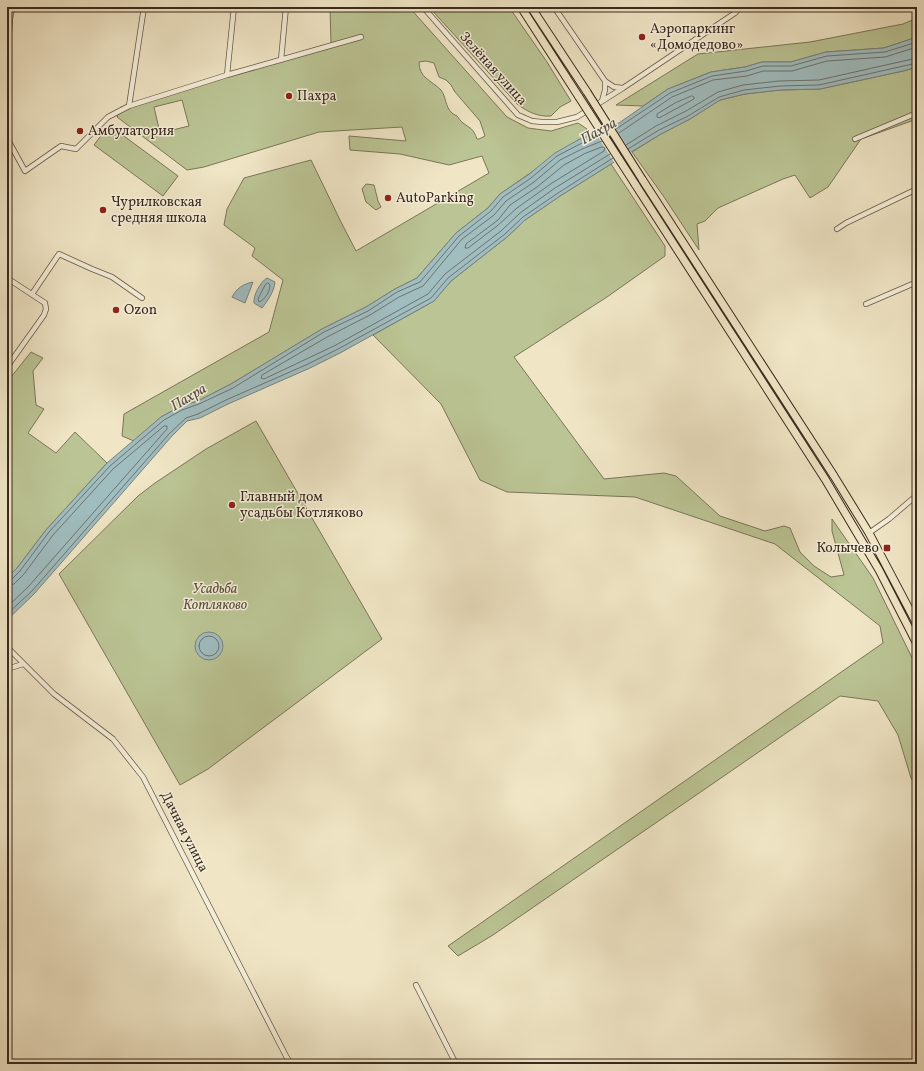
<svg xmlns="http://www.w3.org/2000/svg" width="924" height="1071" font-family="Vollkorn,serif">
<rect width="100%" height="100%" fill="#f0e6c6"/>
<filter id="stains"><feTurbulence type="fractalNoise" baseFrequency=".005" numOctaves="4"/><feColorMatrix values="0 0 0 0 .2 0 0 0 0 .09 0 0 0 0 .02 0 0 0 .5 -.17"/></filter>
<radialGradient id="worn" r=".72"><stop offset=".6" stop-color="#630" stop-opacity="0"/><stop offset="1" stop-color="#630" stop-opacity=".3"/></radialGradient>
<!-- green -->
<path fill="#bbc494" stroke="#7a765a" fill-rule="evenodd" d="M 330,7 L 409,7 L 507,117 L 528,128 L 551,131 L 578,123 L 587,129 L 592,135 L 578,140 L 500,194 L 488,208 L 456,233 L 417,278 L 395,289 L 366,307 L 322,329 L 231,384 L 198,401 L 181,406 L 161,417 L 134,441 L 122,436 L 124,414 L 269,332 L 283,280 L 252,256 L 255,248 L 224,225 L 227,209 L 244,178 L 311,160 L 341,222 L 356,251 L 489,173 L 482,156 L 449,165 L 400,154 L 350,150 L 349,136 L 406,141 L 402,127 L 319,132 L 204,167 L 187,170 L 117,117 L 121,107 L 331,44 ZM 426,61 L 434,63 L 439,77 L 446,80 L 451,85 L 455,92 L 480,121 L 485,136 L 479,139 L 477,139 C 473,128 471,129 463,123 C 460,121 459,118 457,116 C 455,115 453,114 452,113 C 445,107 446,96 441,90 C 431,80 419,78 419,62 ZM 182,100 L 189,126 L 160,133 L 154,107 Z
M 429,7 L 509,7 L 547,62 L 571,101 L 560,107 L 551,116 C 538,117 528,112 517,104 Z
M 917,18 L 917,37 L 884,48 L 826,52 L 791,62 L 762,62 L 745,67 L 711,72 L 668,89 L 643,106 L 616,105 L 698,54 L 810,42 L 903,24 Z
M 917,67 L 917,119 L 861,139 L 828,187 L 810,198 L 795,175 L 783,179 L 718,208 L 705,221 L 697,224 L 699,250 L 664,197 L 632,152 L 661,134 L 690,119 L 720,100 L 745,94 L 780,90 L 820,89 L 903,71 Z
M 109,125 L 178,176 L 163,196 L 94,145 Z
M 611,164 L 665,246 L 665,256 L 607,297 L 514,357 L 604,479 L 664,473 L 676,476 L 720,516 L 765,531 L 784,526 L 790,528 L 800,552 L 814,566 L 831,577 L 844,575 L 832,531 L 832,519 L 873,578 L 917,668 L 917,787 L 911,778 L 898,735 L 878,701 L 840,696 L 493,935 L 458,956 L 448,946 L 883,643 L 880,626 L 775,544 L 635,497 L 507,492 L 480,480 L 441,404 L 373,335 L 434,301 L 451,281 L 507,237 L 525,220 L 560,196 Z
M 366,184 L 374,185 L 378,201 L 381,207 L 376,210 L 366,202 L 362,189 Z
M 31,352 L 43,358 L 33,371 L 36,405 L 44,409 L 28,433 L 56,453 L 75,432 L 107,463 L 46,530 L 17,568 L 7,578 L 7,382 Z
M 256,421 L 382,639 L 208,769 L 180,785 L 59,574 L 138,496 L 155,483 L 206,449 Z"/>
<!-- water -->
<path fill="#a0bdc0" stroke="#778280" d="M 917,37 L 917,67 L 903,71 L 820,89 L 780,90 L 745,94 L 720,100 L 690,119 L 661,134 L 611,164 L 560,196 L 525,220 L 507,237 L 451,281 L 434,301 L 340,353 L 310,368 L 228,404 L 200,418 L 187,421 L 172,436 L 34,594 L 7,620 L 7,578 L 17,568 L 46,530 L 107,463 L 161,417 L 181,406 L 198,401 L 231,384 L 322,329 L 366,307 L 395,289 L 417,278 L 456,233 L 488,208 L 500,194 L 528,175 L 555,153 L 578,140 L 616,125 L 668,89 L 711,72 L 745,67 L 762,62 L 791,62 L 826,52 L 884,48 Z
M 267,278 L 275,282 C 274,292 268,300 262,308 L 254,303 C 253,296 260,282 267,278 Z
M 253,282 L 245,303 L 232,297 C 237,288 243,284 253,282 Z
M195 646a14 14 0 1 1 28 0a14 14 0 1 1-28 0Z"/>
<!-- pier -->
<path fill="#f0e6c6" d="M 613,124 L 632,154 L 615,164 L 595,132 Z"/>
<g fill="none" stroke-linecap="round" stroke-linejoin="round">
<!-- shore -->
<path stroke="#6d7370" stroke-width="1" d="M 692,96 L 694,97 L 694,99 L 659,118 L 657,117 L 657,114 L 675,103 Z
M 616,129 L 670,93 L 712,76 L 746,71 L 763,66 L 791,66 L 827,56 L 885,52 L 917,42
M 619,133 L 672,97 L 713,80 L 747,76 L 763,71 L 792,71 L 827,61 L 885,57 L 917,47
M 602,141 L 582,149 L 560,160 L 534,182 L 506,201 L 494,215 L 462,239 L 423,286 L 399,297 L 370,315 L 327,337 L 262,375 L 261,378 L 264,379 L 336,345 L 428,294 L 445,274 L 501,231 L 520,213 L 555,188 L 610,154
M 626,145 L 656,126 L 686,111 L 718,92 L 743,85 L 779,81 L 819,80 L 917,58
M 602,147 L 605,148 L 604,151 L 552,183 L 517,208 L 497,226 L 468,248 L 465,248 L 466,244 L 498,220 L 510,205 L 537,187 L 564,165 L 584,154 Z
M 628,149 L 659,130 L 688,116 L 719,97 L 744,90 L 780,86 L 819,85 L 917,63
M 268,283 L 270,285 C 270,291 265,300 259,302 L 258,299 L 265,285 Z
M 7,581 L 11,580 L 20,571 L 49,532 L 110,466 L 164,420 L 182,410 L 199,404 L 233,388 L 324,332 L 368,311 L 397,292 L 420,282 L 459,236 L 491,211 L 503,197 L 531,178 L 557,156 L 580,144 L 599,137
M 7,586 L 14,584 L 24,574 L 53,535 L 113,469 L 164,426 L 167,426 L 167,429 L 28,587 L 7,607
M 7,614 L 32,591 L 169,434 L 186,418 L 198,414 L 226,400 L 308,364 L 338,349 L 431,298 L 448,278 L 505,234 L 523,217 L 558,193 L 613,158
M199 646a10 10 0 1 1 20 0a10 10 0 1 1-20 0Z"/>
<!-- minor casing -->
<g stroke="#685849" stroke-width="6">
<path id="minor" d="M 423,7 L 518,115 L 532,121 L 542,122 L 557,122 L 577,117 L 623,88 L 735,13 L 740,7
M 554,7 L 605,81 L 614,87 L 623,88
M 7,60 L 10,19 L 12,7
M 281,60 L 286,7
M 227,75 L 234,7
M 602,101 L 605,90 L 605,81
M 129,106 L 144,7
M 7,138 L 25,171 L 61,146 L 76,149 L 108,117 L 129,106 L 227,75 L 361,37
M 855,139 L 917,113
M 837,229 L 846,223 L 917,189
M 7,278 L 45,303 L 46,309 L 44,315 L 7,367
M 32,294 L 59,254 L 92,269 L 112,277 L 142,298
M 866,304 L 917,282
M 869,533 L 889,519 L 917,495
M 7,647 L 54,694 L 113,739 L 143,777 L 286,1056 L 291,1064
M 7,669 L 23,664
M 416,985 L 456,1064
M 907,1064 L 917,1061"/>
</g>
<!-- highway casing -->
<g stroke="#3a291f" stroke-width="9">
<path id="highway" d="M 521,7 L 579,97
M 531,7 L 587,92
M 642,179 L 834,476 L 869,533 L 917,624
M 635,184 L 825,479 L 879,570 L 917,644"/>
</g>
<!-- minor -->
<use href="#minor" stroke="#f5efda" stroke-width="4.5"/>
<!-- highway -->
<use href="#highway" stroke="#f0e6c6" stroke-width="7"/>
<!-- highway-bridge casing -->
<g stroke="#3a291f" stroke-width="9" stroke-linecap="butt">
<path id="highway-bridge" d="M 587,92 L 642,179
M 579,97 L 635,184"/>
</g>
<!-- highway-bridge -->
<use href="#highway-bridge" stroke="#f0e6c6" stroke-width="7"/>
</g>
<!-- markers -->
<g fill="#8f2418" stroke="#f5efda" stroke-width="1.5">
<circle cx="642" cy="37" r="4"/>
<circle cx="289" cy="96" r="4"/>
<circle cx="80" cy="131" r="4"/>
<circle cx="388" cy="198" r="4"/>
<circle cx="103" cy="210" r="4"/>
<circle cx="116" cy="310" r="4"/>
<circle cx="232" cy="505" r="4"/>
<rect x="883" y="544" width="8" height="8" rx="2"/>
</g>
<g text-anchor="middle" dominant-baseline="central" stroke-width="3" stroke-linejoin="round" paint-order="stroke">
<!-- poi labels -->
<g font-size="14" fill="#3a291f" stroke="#f5efda" text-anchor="start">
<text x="650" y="29">Аэропаркинг<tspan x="650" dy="16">«Домодедово»</tspan></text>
<text x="297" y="96">Пахра</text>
<text x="88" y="131">Амбулатория</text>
<text x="396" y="198">AutoParking</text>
<text x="111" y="202">Чурилковская<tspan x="111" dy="16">средняя школа</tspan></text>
<text x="124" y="310">Ozon</text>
<text x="240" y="497">Главный дом<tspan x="240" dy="16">усадьбы Котляково</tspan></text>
<text x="879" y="548" text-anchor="end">Колычево</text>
</g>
<!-- street labels -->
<g font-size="14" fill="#3a291f" stroke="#f5efda">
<text transform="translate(493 69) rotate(48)">Зелёная улица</text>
<text transform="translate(184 832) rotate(63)">Дачная улица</text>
</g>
<!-- park labels -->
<g font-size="14" font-style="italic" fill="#5a503c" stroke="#f5efda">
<text x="215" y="589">Усадьба<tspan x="215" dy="16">Котляково</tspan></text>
</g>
<!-- water labels -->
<g font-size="15" font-style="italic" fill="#544e47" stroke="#f5efda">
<text transform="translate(599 132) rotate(-29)">Пахра</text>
<text transform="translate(189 398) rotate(-31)">Пахра</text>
</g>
</g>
<!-- margin -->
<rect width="924" height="1071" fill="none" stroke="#f0e6c6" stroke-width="24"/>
<rect x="8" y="8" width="908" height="1055" fill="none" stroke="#3a291f" stroke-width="2"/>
<rect x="12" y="12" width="900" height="1047" fill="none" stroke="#3a291f"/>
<rect width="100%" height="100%" filter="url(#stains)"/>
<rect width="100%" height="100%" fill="url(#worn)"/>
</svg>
